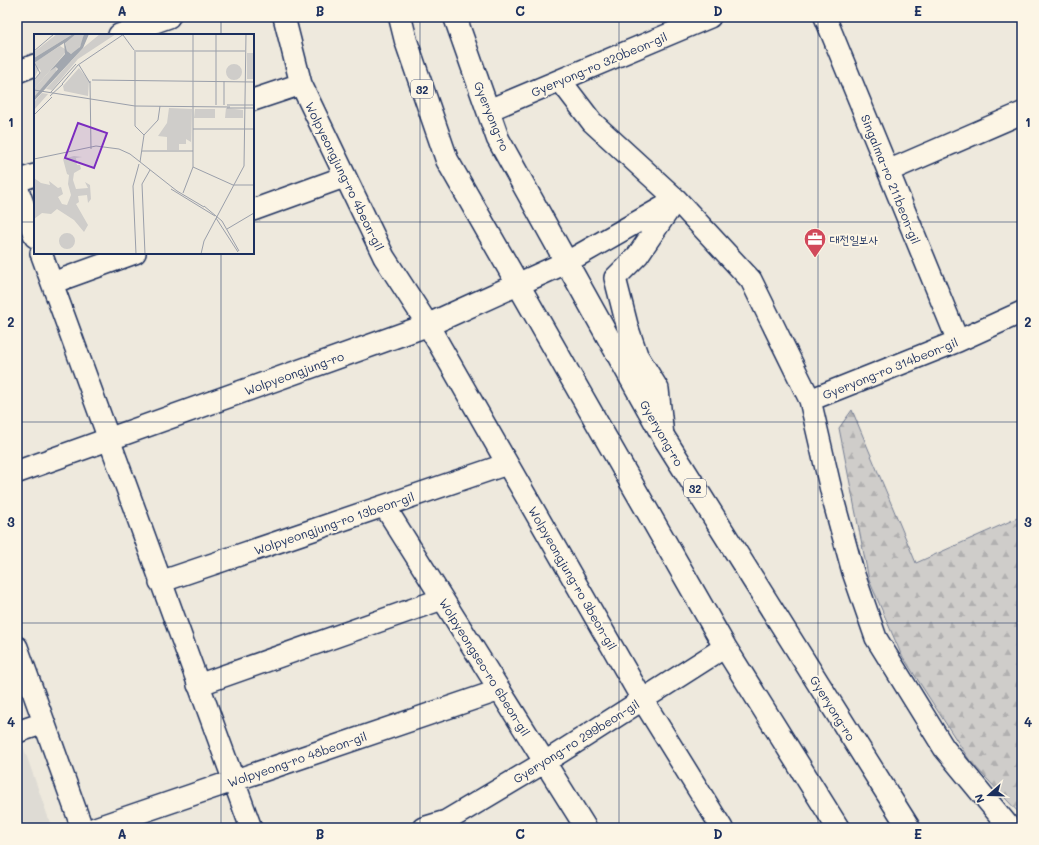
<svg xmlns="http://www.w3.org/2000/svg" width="1039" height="845" font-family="Mali,'Poor Story',sans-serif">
<defs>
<pattern id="forest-firs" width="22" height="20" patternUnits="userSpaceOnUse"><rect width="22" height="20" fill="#cfcdca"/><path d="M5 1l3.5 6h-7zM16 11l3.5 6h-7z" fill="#b1b0b0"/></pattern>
</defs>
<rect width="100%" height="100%" fill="#eee9dd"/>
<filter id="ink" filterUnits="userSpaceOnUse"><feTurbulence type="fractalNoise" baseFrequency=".025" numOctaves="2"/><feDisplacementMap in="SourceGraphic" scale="8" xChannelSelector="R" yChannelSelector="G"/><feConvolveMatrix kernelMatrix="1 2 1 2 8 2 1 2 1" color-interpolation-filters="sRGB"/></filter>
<g filter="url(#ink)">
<!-- built -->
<path fill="#dedbd4" d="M 17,729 L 52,828 L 17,828 Z"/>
<!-- forest -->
<path fill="url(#forest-firs)" stroke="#757e94" d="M 852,410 L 916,563 L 1022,516 L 1022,816 L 970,761 L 901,654 L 869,580 L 839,428 Z"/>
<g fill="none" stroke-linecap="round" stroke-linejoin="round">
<!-- street casing -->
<g stroke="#1b2f5e" stroke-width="24">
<path id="street" d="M 284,17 L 301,84 L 384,257 L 428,325 L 642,699 L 722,828
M 825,17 L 958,341
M 119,35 L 169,17
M 17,72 L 35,65
M 560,80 L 592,122 L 676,199 L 751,280 L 810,400 L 834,503 L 853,572 L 876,638 L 944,748 L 1010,828
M 253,100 L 301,84
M 489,110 L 710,17
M 888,171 L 1022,113
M 17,181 L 35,175
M 17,187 L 35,237
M 253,210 L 344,177
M 41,253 L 251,828
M 567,262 L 672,202
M 52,283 L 135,253
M 810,400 L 958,341 L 1022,312
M 663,436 L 658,389 L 637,355 L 628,329 L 615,278 L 638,255 L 676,199
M 385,507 L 586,828
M 160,582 L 507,464
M 17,647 L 82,828
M 198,685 L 442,599
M 17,732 L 44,723
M 95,828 L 500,690
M 423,828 L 446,821 L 545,762 L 725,647"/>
</g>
<!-- secondary casing -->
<g stroke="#1b2f5e" stroke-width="25">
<path id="secondary" d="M 17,472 L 428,325 L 567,262"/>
</g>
<!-- primary casing -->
<g stroke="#1b2f5e" stroke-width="25">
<path id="primary" d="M 400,17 L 406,41 L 447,160 L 725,647 L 838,828
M 455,17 L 498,139 L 663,436 L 909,828"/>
</g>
<!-- street -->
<use href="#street" stroke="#fcf5e5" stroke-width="21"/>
<!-- secondary -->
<use href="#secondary" stroke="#fcf5e5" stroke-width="22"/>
<!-- primary -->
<use href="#primary" stroke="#fcf5e5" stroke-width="22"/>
</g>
</g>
<!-- grid -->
<path fill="none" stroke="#1b2f5e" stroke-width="1" stroke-opacity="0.55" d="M 221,17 L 221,35M 420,17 L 420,828M 619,17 L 619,828M 818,17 L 818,828M 17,222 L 35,222M 253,222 L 1022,222M 221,253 L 221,828M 17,422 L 1022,422M 17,623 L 1022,623"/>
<!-- icons -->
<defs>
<g id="office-pin" transform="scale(1.15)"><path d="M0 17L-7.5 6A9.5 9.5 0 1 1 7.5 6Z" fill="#d1495b" stroke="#fcf5e5"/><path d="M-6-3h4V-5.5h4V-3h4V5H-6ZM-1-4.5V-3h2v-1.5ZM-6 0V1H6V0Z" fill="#fff"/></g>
</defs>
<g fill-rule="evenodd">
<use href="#office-pin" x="815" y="239"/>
</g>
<g text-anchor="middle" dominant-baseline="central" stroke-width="4" stroke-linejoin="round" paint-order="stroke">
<!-- shield labels -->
<g fill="#fcf5e5" stroke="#5e6a86" stroke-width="1">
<rect x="411" y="80" width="22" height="18" rx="3"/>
<rect x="684" y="479" width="22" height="18" rx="3"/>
</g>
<g font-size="11" font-weight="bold" fill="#1b2f5e">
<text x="422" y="89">32</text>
<text x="695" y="488">32</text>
</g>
<!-- street labels -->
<g font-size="12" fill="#1b2f5e" stroke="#fcf5e5">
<text transform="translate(599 64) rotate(-23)">Gyeryong-ro 320beon-gil</text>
<text transform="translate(492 116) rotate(68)">Gyeryong-ro</text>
<text transform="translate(345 176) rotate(64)">Wolpyeongjung-ro 4beon-gil</text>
<text transform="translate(891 179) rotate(68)">Singalma-ro 211beon-gil</text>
<text transform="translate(890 368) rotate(-22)">Gyeryong-ro 314beon-gil</text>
<text transform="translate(294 373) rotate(-20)">Wolpyeongjung-ro</text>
<text transform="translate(662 433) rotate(60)">Gyeryong-ro</text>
<text transform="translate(334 523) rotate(-19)">Wolpyeongjung-ro 13beon-gil</text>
<text transform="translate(573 578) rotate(60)">Wolpyeongjung-ro 3beon-gil</text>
<text transform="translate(485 667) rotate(58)">Wolpyeongseo-ro 6beon-gil</text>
<text transform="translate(833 708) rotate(58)">Gyeryong-ro</text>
<text transform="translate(576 741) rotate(-32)">Gyeryong-ro 299beon-gil</text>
<text transform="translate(297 759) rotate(-19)">Wolpyeong-ro 48beon-gil</text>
</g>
<!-- poi labels -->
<g font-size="12" fill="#1b2f5e" stroke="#fcf5e5" text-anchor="start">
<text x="830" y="239">대전일보사</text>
</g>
</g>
<!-- overview -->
<g transform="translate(34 34)">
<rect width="220" height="220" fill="#eee9dd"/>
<path d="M 42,0 L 50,0 L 48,9 L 43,17 L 37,20 L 33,17 L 31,8 ZM 31,19 L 18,35 L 23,33 L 22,38 L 0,63 L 0,55 ZM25 207a8 8 0 1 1 16 0a8 8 0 1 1-16 0Z" fill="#cfcdca"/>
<path d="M 40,122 L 48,123 L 42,124 L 43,131 L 46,131 L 47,135 L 40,139 L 39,146 L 42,155 L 54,154 L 51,148 L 56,151 L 57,165 L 54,169 L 53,161 L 44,162 L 45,168 L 42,170 L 54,191 L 50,198 L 40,186 L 23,175 L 17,180 L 8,179 L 0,185 L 0,144 L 7,149 L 16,151 L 15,147 L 24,154 L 27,153 L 29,160 L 24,163 L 28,170 L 33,171 L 37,161 L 34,150 L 35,141 L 33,140 L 29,125 Z" fill="#cfcdca"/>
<path d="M 23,0 L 39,0 L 0,24 L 0,18 ZM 66,0 L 82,0 L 44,25 L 18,56 L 12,55 L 49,14 ZM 26,12 L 31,15 L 31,19 L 0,55 L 0,47 L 7,37 L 5,34 L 0,45 L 1,28 ZM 213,19 L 220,19 L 220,45 L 213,45 ZM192 38a8 8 0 1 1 16 0a8 8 0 1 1-16 0ZM 45,34 L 55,47 L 54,62 L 30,57 L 29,52 ZM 8,59 L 14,60 L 0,76 L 0,68 ZM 135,74 L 158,75 L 157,116 L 157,108 L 152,105 L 152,110 L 145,110 L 145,116 L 133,116 L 133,103 L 124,102 L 133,89 ZM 192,74 L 209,76 L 209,84 L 191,84 ZM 161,75 L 181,75 L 181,84 L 160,84 Z" fill="#cfcdca"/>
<path d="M 39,0 L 42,0 L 31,9 L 33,17 L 37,20 L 46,13 L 50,0 L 55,0 L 49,14 L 0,67 L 0,63 L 24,35 L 22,33 L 16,37 L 31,20 L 30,9 L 0,29 L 0,24 Z" fill="#a2a7af"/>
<path fill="none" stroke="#9a9faa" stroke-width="1" d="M 89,1 L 100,16M 0,17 L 20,0M 100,17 L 211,17M 159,17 L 159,0M 101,18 L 101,92 L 110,101M 0,28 L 6,39 L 0,46M 45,31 L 56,49M 58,46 L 220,48M 56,47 L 57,115M 28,50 L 44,31 L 90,0M 0,56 L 101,72 L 196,73M 17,58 L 42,30M 16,62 L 29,50M 182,71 L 182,0M 190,71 L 190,47M 193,71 L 220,71M 193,74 L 220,74M 0,81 L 18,63M 159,95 L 220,95M 108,117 L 159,117M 0,125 L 62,112 L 85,115 L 96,120 L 143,157 L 170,173M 106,128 L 110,101 L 124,86 L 126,72M 159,133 L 199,151 L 220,151M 137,155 L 181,182M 149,159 L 159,133 L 159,17M 170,172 L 188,187 L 205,217M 182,184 L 204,218M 193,195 L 220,179M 102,220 L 99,152 L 105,130M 111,220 L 108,150 L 116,136M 167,220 L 170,207 L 210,132 L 212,0"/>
<path fill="#7b2cbf" fill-opacity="0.15" stroke="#7b2cbf" stroke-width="2" d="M 44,89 L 73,99 L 60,134 L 31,124 Z"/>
<rect width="220" height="220" fill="none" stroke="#1b2f5e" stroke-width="2"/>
</g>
<!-- margin -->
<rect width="1039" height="845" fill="none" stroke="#fcf5e5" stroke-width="44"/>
<!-- north arrow -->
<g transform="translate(989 795) rotate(250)" stroke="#fcf5e5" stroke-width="3" paint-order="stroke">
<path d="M0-3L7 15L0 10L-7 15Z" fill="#1b2f5e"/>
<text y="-6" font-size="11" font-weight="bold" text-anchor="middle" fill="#1b2f5e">N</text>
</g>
<rect x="22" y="22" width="995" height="801" fill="none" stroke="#1b2f5e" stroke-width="1.5"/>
<g font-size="13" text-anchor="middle" font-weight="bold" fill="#1b2f5e">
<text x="122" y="16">A</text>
<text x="320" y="16">B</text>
<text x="520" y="16">C</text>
<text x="718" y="16">D</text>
<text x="918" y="16">E</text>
<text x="11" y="127">1</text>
<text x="1028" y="127">1</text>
<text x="11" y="327">2</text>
<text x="1028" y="327">2</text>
<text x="11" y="527">3</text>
<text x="1028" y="527">3</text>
<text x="11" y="727">4</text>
<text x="1028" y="727">4</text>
<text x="122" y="839">A</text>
<text x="320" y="839">B</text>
<text x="520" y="839">C</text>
<text x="718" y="839">D</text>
<text x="918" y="839">E</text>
</g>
</svg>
